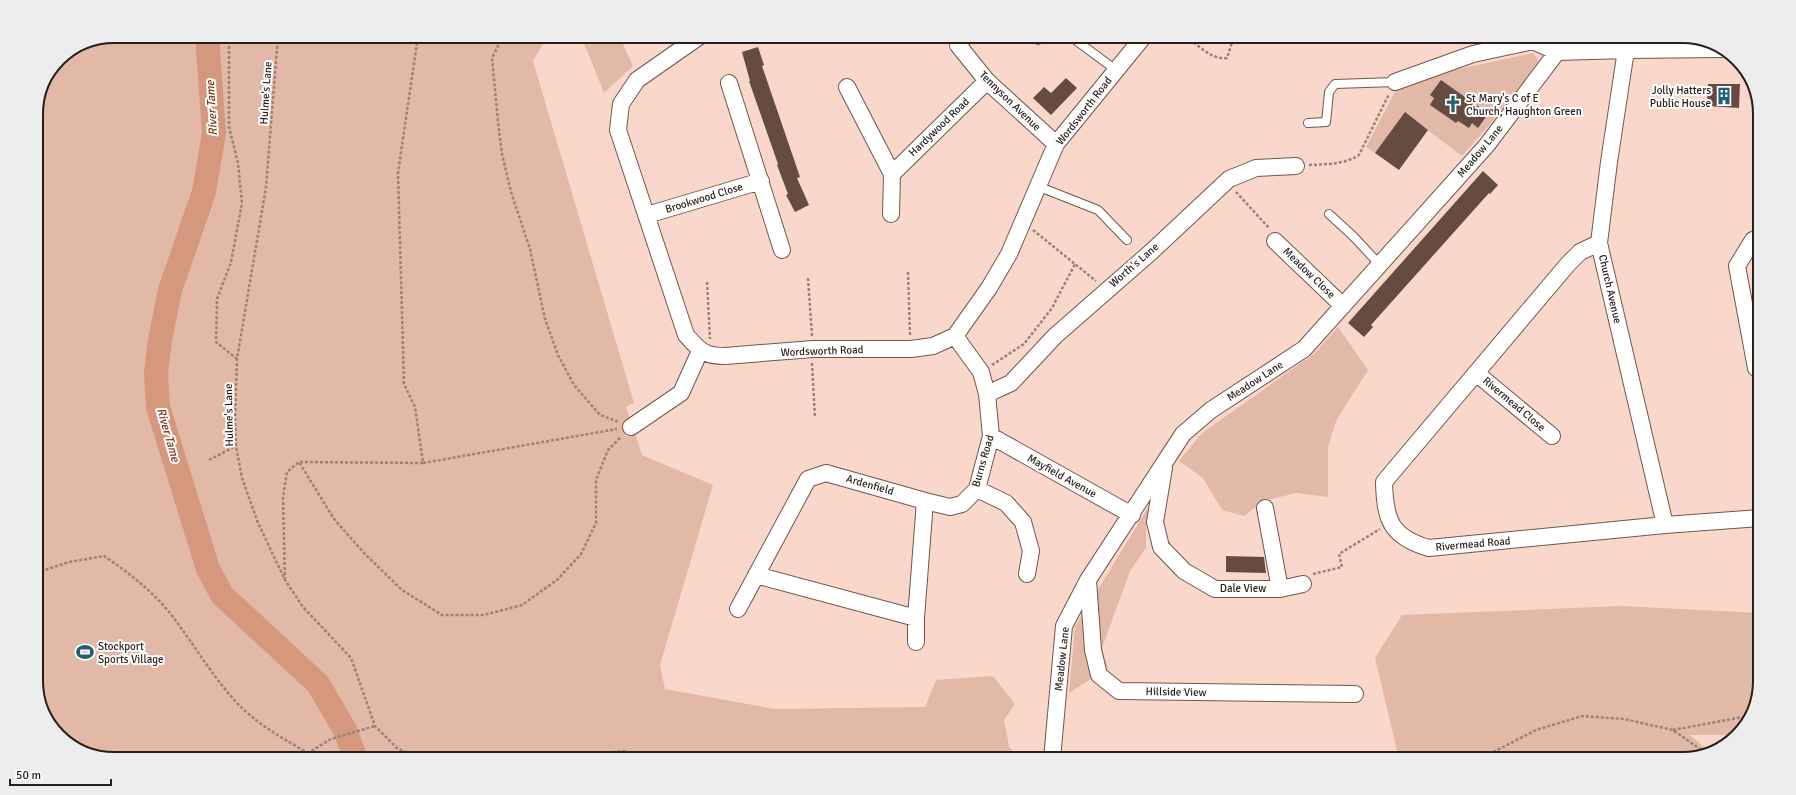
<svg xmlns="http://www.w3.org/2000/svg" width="1796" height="795" font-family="Signika,sans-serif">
<rect width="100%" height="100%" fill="#f9d8cb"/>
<!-- green -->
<path fill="#e2b8a7" d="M 114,36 L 580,36 L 543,44 L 533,61 L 634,403 L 626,407 L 642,455 L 713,485 L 660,665 L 665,689 L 775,709 L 925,707 L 936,680 L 993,676 L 1015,704 L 1004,720 L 1009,746 L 1018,759 L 114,759 L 84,753 L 52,728 L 36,686 L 36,109 L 44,80 L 59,59 L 84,42 Z
M 581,36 L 619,36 L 633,66 L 604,93 Z
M 1533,53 L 1539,62 L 1491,123 L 1462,156 L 1405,113 L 1375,153 L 1366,147 L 1397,88 L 1455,70 Z
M 1338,327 L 1368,370 L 1336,421 L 1328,447 L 1328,497 L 1296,493 L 1264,501 L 1244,516 L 1222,510 L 1203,478 L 1179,461 L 1202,433 L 1315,353 Z
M 1149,506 L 1146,525 L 1146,548 L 1130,571 L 1102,648 L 1108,668 L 1069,693 L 1075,627 Z
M 1621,606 L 1760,613 L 1760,681 L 1754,711 L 1734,735 L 1690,735 L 1709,751 L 1682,759 L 1621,759 L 1612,757 L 1581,759 L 1399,759 L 1375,658 L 1402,615 Z"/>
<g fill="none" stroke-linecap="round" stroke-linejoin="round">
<!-- river -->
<path stroke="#d6977f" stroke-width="24" d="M 207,36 L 214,133 L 204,192 L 170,290 L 160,340 L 156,373 L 158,407 L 208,569 L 222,595 L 318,684 L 345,730 L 356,759"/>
</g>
<!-- building -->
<path fill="#664b41" d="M 758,47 L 764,65 L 762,66 L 800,177 L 797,178 L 809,205 L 795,212 L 786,195 L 788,194 L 777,165 L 778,164 L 749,81 L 750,81 L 742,52 Z
M 1066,78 L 1077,88 L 1051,115 L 1033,98 L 1044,87 L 1051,93 Z
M 1441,80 L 1482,109 L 1481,110 L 1488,114 L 1478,128 L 1472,123 L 1469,128 L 1458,121 L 1456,123 L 1430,105 L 1434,98 L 1430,95 Z
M 1708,84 L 1740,84 L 1739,108 L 1707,106 Z
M 1405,112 L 1428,130 L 1399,170 L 1375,153 Z
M 1483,171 L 1498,185 L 1490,194 L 1489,193 L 1371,325 L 1373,327 L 1364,337 L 1348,323 Z
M 1226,556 L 1264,557 L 1266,573 L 1226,572 Z"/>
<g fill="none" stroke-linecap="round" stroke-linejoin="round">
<!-- lane casing -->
<g stroke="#71564b" stroke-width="10">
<path id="lane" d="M 1070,36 L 1116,70
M 1038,40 L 1042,36
M 1308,123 L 1326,122 L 1329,92 L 1335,84 L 1395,82
M 1037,186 L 1098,210 L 1127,240
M 1329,214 L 1353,236 L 1381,266"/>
</g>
<!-- street casing -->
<g stroke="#71564b" stroke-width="18">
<path id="street" d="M 700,36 L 637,80 L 621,104 L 618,130 L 686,335 C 700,351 704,356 725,356 L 813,349 L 911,349 L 933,346 L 955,336 L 989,288 L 1009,254 L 1056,144 L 1144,36
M 965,36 L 958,45 L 987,81 L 1056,144
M 1530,36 L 1533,41 L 1557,52 L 1626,50 L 1722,49
M 1626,50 L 1609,162 L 1599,243 L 1665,525
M 1395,82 L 1473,54 L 1533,41
M 729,83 L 782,250
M 847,87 L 892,174 L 891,214
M 892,174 L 987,81
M 647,215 L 761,181
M 1760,239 L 1753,240 L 1737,266 L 1756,368 L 1760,370
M 1275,241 L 1343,306
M 1599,243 L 1580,252 L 1568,264 L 1384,482 C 1385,519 1390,537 1429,548 L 1665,525 L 1760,518
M 1476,373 L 1552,436
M 987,394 L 1011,383 L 1055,336 L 1151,252 L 1229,179 L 1256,168 L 1296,166
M 631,427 L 681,393 L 700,351
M 991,436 L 1132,515
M 1164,468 L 1155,522 L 1161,547 L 1184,571 L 1215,589 L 1280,589 L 1303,584
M 977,489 L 1006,503 L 1023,522 L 1031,551 L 1027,574
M 925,501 L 950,507 L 962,504 L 977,489 L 991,436 L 987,394 L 981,372 L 955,336
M 1265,508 L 1280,589
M 756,575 L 916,618
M 1088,580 L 1093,650 L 1099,675 L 1119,691 L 1355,694
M 738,609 L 808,479 L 826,473 L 925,501 L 916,618 L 916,642
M 1052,759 L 1064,626 L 1088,580 L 1183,434 L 1211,410 L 1304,349 L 1487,145 L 1557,52"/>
</g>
<!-- path -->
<path stroke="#998279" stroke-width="2.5" stroke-dasharray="3 2" stroke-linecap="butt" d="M 229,36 L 229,127 L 238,163 L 242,203 L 231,262 L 217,299 L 216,342 L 237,359
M 278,36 L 266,187 L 237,359 L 235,418 L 236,446 L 242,478 L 258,523 L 285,580 L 303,607 L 351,658 L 375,726 L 397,748 L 420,759
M 503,36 L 492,58 L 498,122 L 502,154 L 511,192 L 530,249 L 545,319 L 558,355 L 574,385 L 600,415 L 619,422
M 1186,36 C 1198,45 1211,60 1227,58 L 1234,36
M 1309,165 C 1326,164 1343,165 1359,155 L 1389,94
M 1236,192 L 1269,228
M 1033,230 L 1096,281
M 908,272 L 910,335
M 808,278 L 812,336
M 707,282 L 710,339
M 812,363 L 815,418
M 992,365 L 1024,344 L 1052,308 L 1075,264
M 209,460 L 236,446
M 300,462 L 423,463 L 415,407 L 404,384 L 398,173 L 418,36
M 423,463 L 617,429
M 36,573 L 69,562 L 104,556 C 131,574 157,595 176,621 C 194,645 210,672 230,695 C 250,720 280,737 308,753
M 1313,574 L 1342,567 L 1339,554 L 1380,529
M 285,580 L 283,497 L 287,472 L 299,462 L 334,519 L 365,554 L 402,590 L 442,615 L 484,615 L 522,605 L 557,580 L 581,554 L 596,523 L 596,480 L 608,450 L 621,437
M 1673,730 L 1748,716 L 1752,714
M 309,759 L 308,753 L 331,739 L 375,726
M 543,759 L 624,751 L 653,759
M 1480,759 L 1536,730 L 1582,716 L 1624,719 L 1673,730 L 1704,752"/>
<!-- lane -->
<use href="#lane" stroke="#fff" stroke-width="8"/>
<!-- street -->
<use href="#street" stroke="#fff" stroke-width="16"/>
</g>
<!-- icons -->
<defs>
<g id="building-bare" transform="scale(1.38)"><path d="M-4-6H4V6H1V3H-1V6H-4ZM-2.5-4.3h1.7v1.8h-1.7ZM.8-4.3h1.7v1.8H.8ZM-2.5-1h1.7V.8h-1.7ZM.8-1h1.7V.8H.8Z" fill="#1f6075" stroke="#fff" stroke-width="2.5" paint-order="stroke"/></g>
<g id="church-bare" transform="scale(1.38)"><path d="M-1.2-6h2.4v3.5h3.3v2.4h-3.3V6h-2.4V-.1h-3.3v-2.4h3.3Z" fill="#1f6075" stroke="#fff" stroke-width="2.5" paint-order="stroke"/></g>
<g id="stadium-bare" transform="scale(1.38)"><path d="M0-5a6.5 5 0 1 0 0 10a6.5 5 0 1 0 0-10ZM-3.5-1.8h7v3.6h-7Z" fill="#1f6075" stroke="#fff" stroke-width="2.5" paint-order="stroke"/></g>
</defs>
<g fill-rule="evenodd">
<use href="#building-bare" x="1724" y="96"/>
<use href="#church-bare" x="1453" y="104"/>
<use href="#stadium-bare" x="85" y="652"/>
</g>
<g text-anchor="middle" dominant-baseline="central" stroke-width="4" stroke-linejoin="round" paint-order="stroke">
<!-- poi labels -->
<g font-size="11" fill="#291e19" stroke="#fff" text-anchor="start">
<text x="1711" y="90" text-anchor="end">Jolly Hatters<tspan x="1711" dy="13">Public House</tspan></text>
<text x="1466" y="98">St Mary's C of E<tspan x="1466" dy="13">Church, Haughton Green</tspan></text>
<text x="98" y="646">Stockport<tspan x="98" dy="13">Sports Village</tspan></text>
</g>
<!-- street labels -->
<g font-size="11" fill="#291e19" stroke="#fff">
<text transform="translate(266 93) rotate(-86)">Hulme's Lane</text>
<text transform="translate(1010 101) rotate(44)">Tennyson Avenue</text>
<text transform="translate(1084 111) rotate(-52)">Wordsworth Road</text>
<text transform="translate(939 127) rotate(-44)">Hardywood Road</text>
<text transform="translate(1480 151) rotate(-50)">Meadow Lane</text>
<text transform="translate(704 198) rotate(-17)">Brookwood Close</text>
<text transform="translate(1134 265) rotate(-41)">Worth's Lane</text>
<text transform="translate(1309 273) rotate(44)">Meadow Close</text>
<text transform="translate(1610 289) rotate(77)">Church Avenue</text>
<text transform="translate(822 351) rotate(-2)">Wordsworth Road</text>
<text transform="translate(1255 381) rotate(-33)">Meadow Lane</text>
<text transform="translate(1514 404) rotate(40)">Rivermead Close</text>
<text transform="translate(229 415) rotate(-91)">Hulme's Lane</text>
<text transform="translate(983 461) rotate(-74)">Burns Road</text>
<text transform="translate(1062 476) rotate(29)">Mayfield Avenue</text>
<text transform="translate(870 485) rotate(16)">Ardenfield</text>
<text transform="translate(1473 544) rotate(-5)">Rivermead Road</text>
<text x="1243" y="588">Dale View</text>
<text transform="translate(1062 659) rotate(-84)">Meadow Lane</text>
<text transform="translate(1176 692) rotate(1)">Hillside View</text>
</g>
<!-- water labels -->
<g font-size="12" font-style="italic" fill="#7f3412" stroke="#fff">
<text transform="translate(212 108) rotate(-93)">River Tame</text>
<text transform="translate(168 435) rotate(74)">River Tame</text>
</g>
</g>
<!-- crop -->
<path d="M0 0H1796V795H0ZM114 43H1682A71 71 0 0 1 1753 114V681A71 71 0 0 1 1682 752H114A71 71 0 0 1 43 681V114A71 71 0 0 1 114 43Z" fill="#eeeded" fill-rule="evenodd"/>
<path fill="none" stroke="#291e19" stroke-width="2" d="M114 43H1682A71 71 0 0 1 1753 114V681A71 71 0 0 1 1682 752H114A71 71 0 0 1 43 681V114A71 71 0 0 1 114 43Z"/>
<!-- scale -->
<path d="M10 779v6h101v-6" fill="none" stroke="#291e19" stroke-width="2"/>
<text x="16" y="779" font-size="12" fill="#291e19" stroke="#ffffff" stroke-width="3" paint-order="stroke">50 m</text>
</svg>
